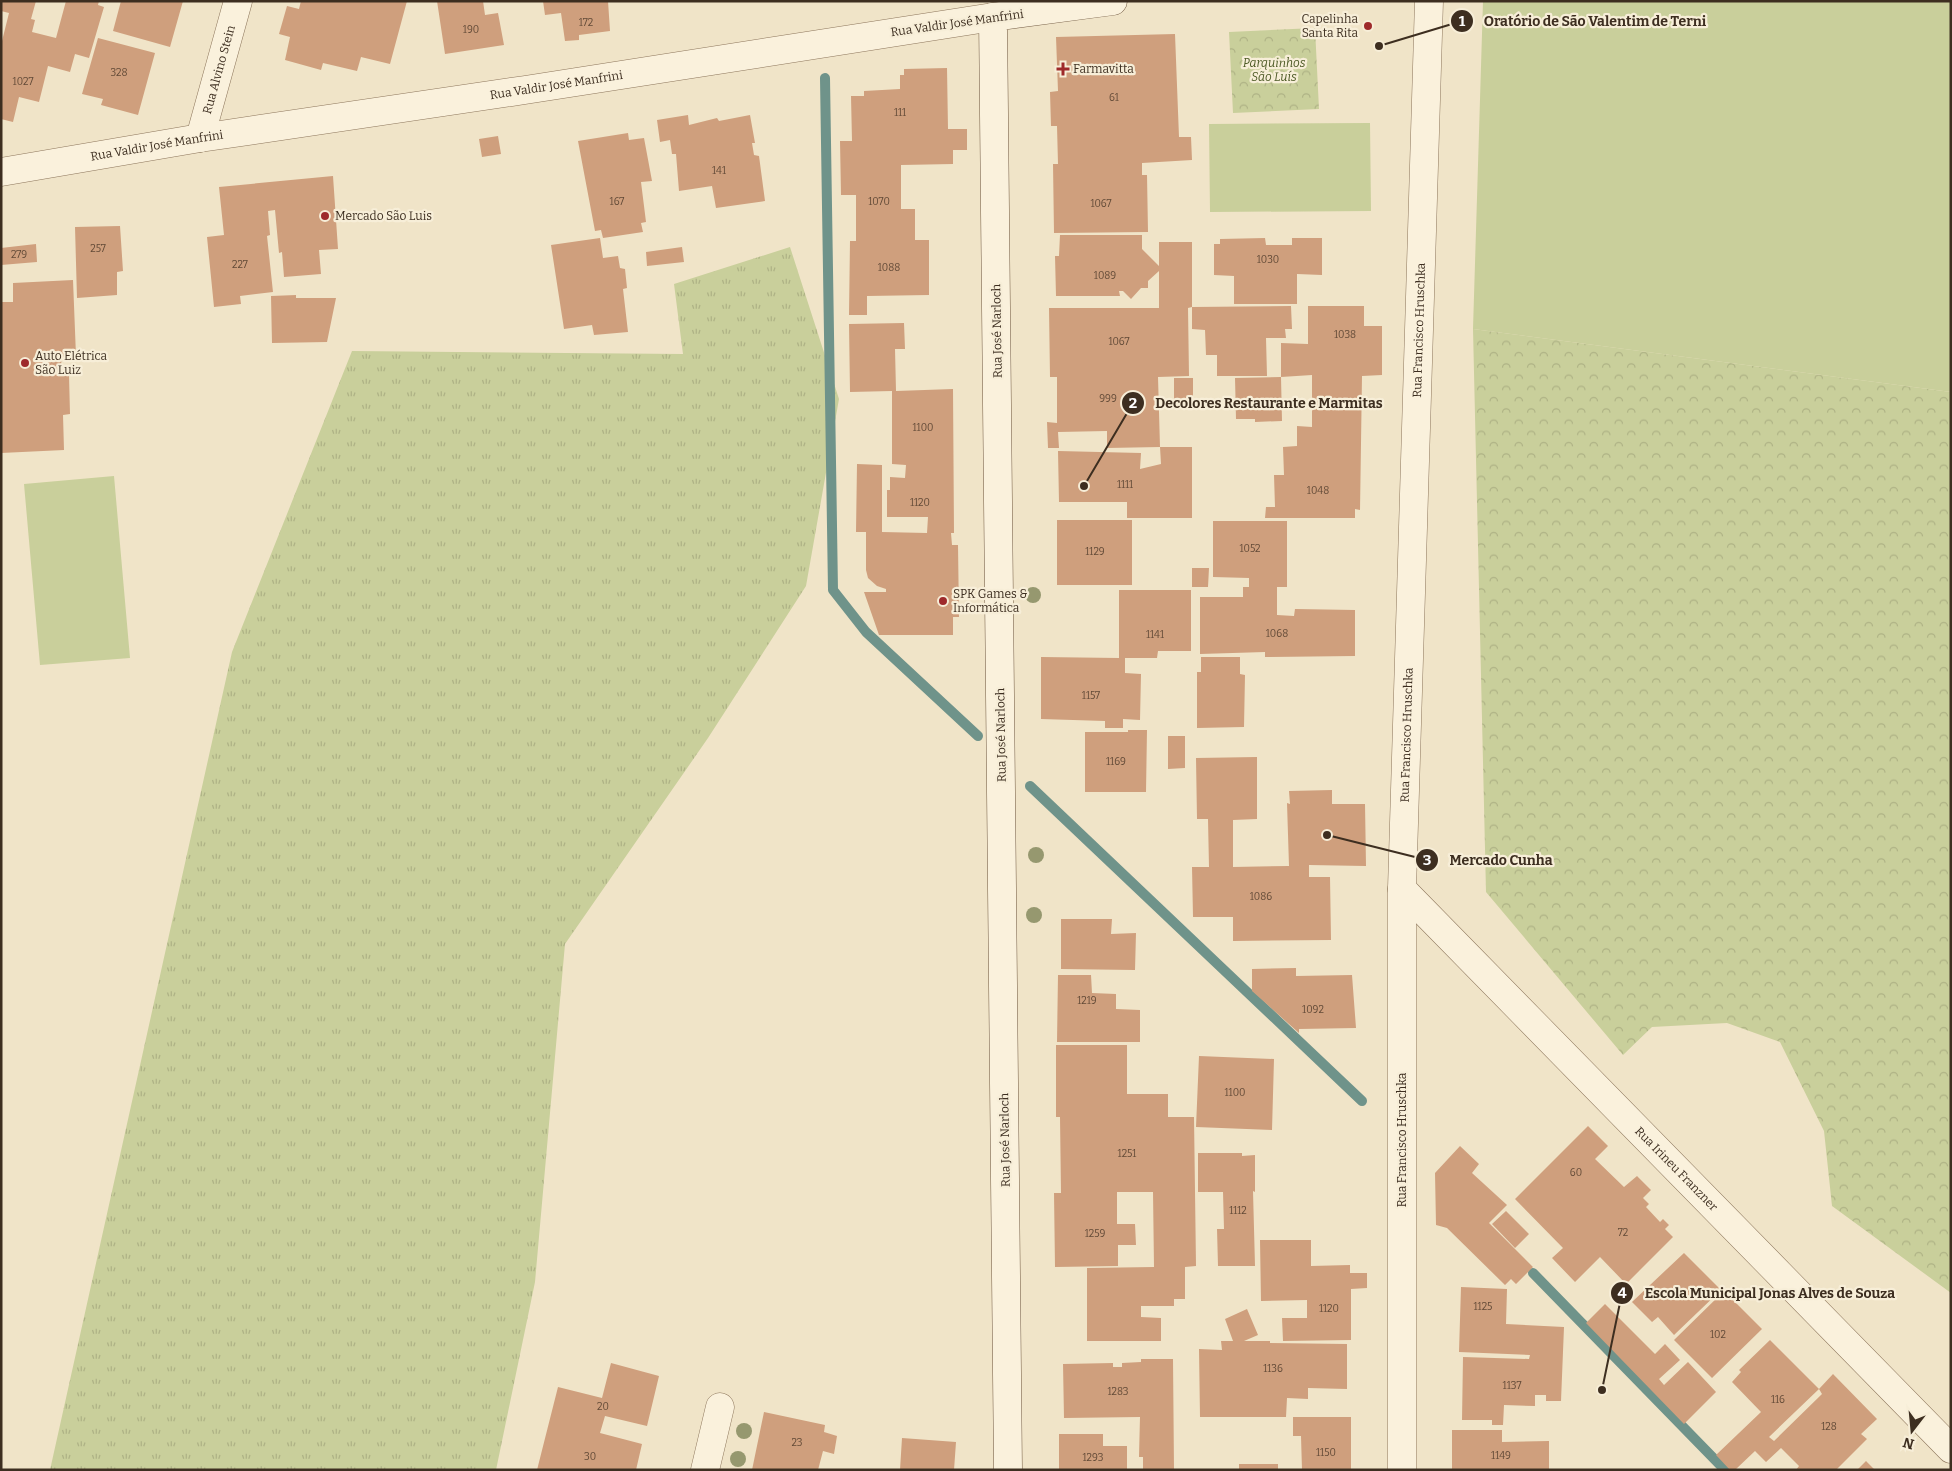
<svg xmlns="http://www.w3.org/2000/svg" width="1952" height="1471" font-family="Bitter,serif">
<defs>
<pattern id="grass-tufts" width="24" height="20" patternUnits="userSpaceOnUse" patternTransform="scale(1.25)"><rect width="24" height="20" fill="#c9cf9b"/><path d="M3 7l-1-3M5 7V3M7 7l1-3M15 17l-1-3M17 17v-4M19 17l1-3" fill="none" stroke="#aeb285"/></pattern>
<pattern id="forest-crowns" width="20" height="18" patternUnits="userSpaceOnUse" patternTransform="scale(1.25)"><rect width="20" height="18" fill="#c9cf9b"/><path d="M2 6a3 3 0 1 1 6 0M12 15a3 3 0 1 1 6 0" fill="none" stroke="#aeb285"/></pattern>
</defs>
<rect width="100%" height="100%" fill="#f0e4c8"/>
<!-- grass -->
<path fill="url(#grass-tufts)" d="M 790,247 L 839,399 L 806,586 L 708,738 L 565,944 L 535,1282 L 496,1470 L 50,1470 L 232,652 L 352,351 L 683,354 L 674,284 Z"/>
<!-- forest -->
<path fill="url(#forest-crowns)" d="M 1315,28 L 1319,109 L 1233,113 L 1229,32 Z
M 1473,329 L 1951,392 L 1951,1293 L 1832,1206 L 1824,1131 L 1780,1042 L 1727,1023 L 1652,1027 L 1623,1055 L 1486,892 Z"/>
<!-- pitch -->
<path fill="#c9cf9b" d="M 1483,1 L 1951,1 L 1951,392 L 1473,329 Z
M 1370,123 L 1371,211 L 1210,212 L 1209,124 Z
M 114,476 L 130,658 L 40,665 L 24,484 Z"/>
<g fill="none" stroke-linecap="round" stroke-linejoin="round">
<!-- stream -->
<path stroke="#6f938a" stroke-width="10" d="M 825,78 L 833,590 L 866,632 L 978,736
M 1030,786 L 1362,1101
M 1533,1273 L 1725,1470"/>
</g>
<!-- building -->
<path fill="#cf9f7d" d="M 1,1 L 36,1 L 31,19 L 35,20 L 32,32 L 56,38 L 66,1 L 99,1 L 98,5 L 104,7 L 89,58 L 75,54 L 70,72 L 48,66 L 39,102 L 19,97 L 13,122 L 1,119 L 1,45 L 9,13 L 1,11 Z
M 121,1 L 183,1 L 170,47 L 113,31 Z
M 301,1 L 407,1 L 390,64 L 361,57 L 357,71 L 323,63 L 321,70 L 285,60 L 290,37 L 279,34 L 287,6 L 299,9 Z
M 437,1 L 483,1 L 485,15 L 498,13 L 504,45 L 445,54 Z
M 543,1 L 608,1 L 610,31 L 579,35 L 579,40 L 565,41 L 561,13 L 545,15 Z
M 1175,34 L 1179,137 L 1191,137 L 1192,160 L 1142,163 L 1142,175 L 1147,175 L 1148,232 L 1054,233 L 1053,164 L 1058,164 L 1057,126 L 1051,126 L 1050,92 L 1058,91 L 1056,37 Z
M 98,38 L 155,53 L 138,115 L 101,105 L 103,99 L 82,94 Z
M 947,68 L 948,129 L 967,129 L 967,150 L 953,150 L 953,164 L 901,165 L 901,209 L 915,209 L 915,240 L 929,240 L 929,295 L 867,296 L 867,315 L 849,315 L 850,241 L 856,241 L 856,195 L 841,195 L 840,141 L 852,141 L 851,96 L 864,96 L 864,91 L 900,89 L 900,75 L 904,75 L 904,69 Z
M 688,115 L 689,125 L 717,118 L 719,121 L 750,115 L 755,143 L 752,143 L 754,155 L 759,156 L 765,201 L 716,208 L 712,186 L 679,191 L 676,154 L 672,154 L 670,140 L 660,142 L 657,120 Z
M 628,133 L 629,140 L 644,138 L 652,181 L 641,182 L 646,222 L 641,223 L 643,232 L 603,238 L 601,230 L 595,231 L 578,141 Z
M 498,136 L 501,154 L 482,157 L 479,139 Z
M 333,176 L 338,249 L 319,250 L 321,274 L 284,277 L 282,252 L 279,253 L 275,210 L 268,211 L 270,235 L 267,236 L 273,292 L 240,296 L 241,304 L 214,307 L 207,237 L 224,235 L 219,187 Z
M 120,226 L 123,271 L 117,272 L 117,295 L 77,298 L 75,227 Z
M 1060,235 L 1142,235 L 1142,249 L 1159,266 L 1159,242 L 1192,242 L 1192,307 L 1188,308 L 1189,376 L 1158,377 L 1160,447 L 1107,448 L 1107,431 L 1058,432 L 1059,448 L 1048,448 L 1047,422 L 1057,423 L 1057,377 L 1050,377 L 1049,308 L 1159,308 L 1159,271 L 1148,281 L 1148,288 L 1141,288 L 1131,299 L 1123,291 L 1119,291 L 1120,296 L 1056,296 L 1055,256 L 1059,256 Z
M 600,238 L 603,258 L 618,256 L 620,268 L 625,269 L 627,288 L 623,289 L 628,332 L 594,335 L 592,325 L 564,329 L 551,245 Z
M 1265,238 L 1266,245 L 1292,245 L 1292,238 L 1322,238 L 1322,275 L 1297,274 L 1297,304 L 1234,304 L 1234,276 L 1214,275 L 1214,244 L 1220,244 L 1220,239 Z
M 36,244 L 37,262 L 1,265 L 1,248 Z
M 682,247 L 684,262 L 647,266 L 646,252 Z
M 73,280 L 76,356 L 61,357 L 62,375 L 69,375 L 70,414 L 63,415 L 64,450 L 1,453 L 1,302 L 13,302 L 13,283 Z
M 296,295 L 296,298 L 336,298 L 327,342 L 272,343 L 271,296 Z
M 1291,306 L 1292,329 L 1285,329 L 1286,338 L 1266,338 L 1267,376 L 1217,376 L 1217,355 L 1206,355 L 1205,330 L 1192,329 L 1192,307 Z
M 1308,306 L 1364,306 L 1364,326 L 1382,326 L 1382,375 L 1362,376 L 1360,510 L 1355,509 L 1355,518 L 1265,518 L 1266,507 L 1275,507 L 1274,475 L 1284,475 L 1283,447 L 1297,446 L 1297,426 L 1312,427 L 1312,375 L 1281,377 L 1282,421 L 1255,422 L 1255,419 L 1236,419 L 1235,378 L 1281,377 L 1281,343 L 1308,344 Z
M 904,323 L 905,349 L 895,349 L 896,391 L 953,389 L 954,533 L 951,533 L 952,545 L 958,545 L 959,617 L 953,617 L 953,635 L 879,635 L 864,592 L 886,592 L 886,589 L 877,586 L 868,578 L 866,570 L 866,532 L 856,532 L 857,464 L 882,465 L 882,532 L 927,533 L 928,517 L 887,517 L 887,490 L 890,490 L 890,477 L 905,478 L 906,465 L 892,464 L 892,391 L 850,392 L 849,324 Z
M 1174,378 L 1193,378 L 1193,400 L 1174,400 Z
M 1160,447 L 1192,447 L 1192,518 L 1127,518 L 1127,502 L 1059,502 L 1058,451 L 1141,453 L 1140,469 L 1161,464 Z
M 1057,520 L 1132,520 L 1132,585 L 1057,585 Z
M 1213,521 L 1287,521 L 1287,587 L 1277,587 L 1277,615 L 1294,616 L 1295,609 L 1355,610 L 1355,656 L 1265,657 L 1265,652 L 1200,654 L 1200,597 L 1243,597 L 1243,587 L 1249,587 L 1249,578 L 1213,577 Z
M 1192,568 L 1209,568 L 1208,587 L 1192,587 Z
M 1119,590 L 1191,590 L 1191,651 L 1158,651 L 1157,658 L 1125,658 L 1125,673 L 1141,674 L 1140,720 L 1123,719 L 1123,728 L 1105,728 L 1105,721 L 1041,719 L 1041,657 L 1119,658 Z
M 1201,657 L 1240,657 L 1240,674 L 1245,675 L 1244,727 L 1197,728 L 1197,672 L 1201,672 Z
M 1128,730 L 1147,730 L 1146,792 L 1085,792 L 1085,732 L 1128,732 Z
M 1168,736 L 1185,736 L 1185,768 L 1168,769 Z
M 1257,757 L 1257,819 L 1233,820 L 1233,867 L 1289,866 L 1287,803 L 1290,804 L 1289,791 L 1332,790 L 1332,804 L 1365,804 L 1366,866 L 1309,865 L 1309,877 L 1330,877 L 1331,940 L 1233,941 L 1233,917 L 1193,917 L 1192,867 L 1209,867 L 1208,819 L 1197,819 L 1196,758 Z
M 1061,919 L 1112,919 L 1111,934 L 1136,933 L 1135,970 L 1061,969 Z
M 1296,968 L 1296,976 L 1352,975 L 1356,1028 L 1299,1029 L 1299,1033 L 1252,991 L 1252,969 Z
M 1058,975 L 1091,975 L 1092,993 L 1116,994 L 1116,1009 L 1140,1010 L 1140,1042 L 1057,1042 Z
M 1056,1045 L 1127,1045 L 1127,1094 L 1168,1094 L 1168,1117 L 1194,1117 L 1196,1266 L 1185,1267 L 1185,1299 L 1174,1299 L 1174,1306 L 1141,1306 L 1141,1317 L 1161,1318 L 1161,1341 L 1087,1341 L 1087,1268 L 1154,1267 L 1153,1192 L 1117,1192 L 1117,1224 L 1135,1224 L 1136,1245 L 1118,1245 L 1118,1266 L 1055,1267 L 1054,1193 L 1061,1193 L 1060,1117 L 1056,1117 Z
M 1199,1056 L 1274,1059 L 1272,1130 L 1196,1127 Z
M 1588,1126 L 1608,1146 L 1595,1159 L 1624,1187 L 1637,1176 L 1651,1190 L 1643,1198 L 1649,1204 L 1646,1207 L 1660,1222 L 1663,1219 L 1669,1225 L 1665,1229 L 1673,1237 L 1626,1284 L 1600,1257 L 1575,1282 L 1552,1258 L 1563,1248 L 1515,1199 Z
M 1460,1146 L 1479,1164 L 1472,1173 L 1507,1205 L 1489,1223 L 1533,1267 L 1516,1284 L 1511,1279 L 1505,1285 L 1447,1228 L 1436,1225 L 1435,1173 Z
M 1198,1153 L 1242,1153 L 1242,1156 L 1255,1155 L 1255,1192 L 1253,1191 L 1255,1266 L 1218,1266 L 1217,1229 L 1224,1229 L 1223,1192 L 1198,1192 Z
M 1506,1211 L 1529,1234 L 1515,1248 L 1492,1224 Z
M 1260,1240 L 1311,1240 L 1311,1266 L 1350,1265 L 1350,1273 L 1367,1273 L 1367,1288 L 1351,1289 L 1351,1340 L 1283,1341 L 1282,1318 L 1307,1318 L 1307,1300 L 1261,1301 Z
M 1684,1253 L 1721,1290 L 1674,1335 L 1658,1317 L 1652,1322 L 1632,1302 Z
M 1461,1287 L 1507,1289 L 1506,1324 L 1564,1327 L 1561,1401 L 1546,1401 L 1546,1395 L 1535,1395 L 1535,1406 L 1504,1405 L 1503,1425 L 1492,1425 L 1492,1420 L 1462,1420 L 1463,1357 L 1529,1359 L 1530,1355 L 1459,1352 Z
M 1724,1291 L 1762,1329 L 1712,1378 L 1674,1340 Z
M 1605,1304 L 1655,1354 L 1665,1344 L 1680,1360 L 1659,1379 L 1664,1385 L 1688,1362 L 1716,1392 L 1684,1424 L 1586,1323 Z
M 1247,1309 L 1258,1335 L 1244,1341 L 1270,1341 L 1270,1343 L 1347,1344 L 1347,1389 L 1308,1388 L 1308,1399 L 1287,1398 L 1286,1417 L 1200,1417 L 1199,1349 L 1222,1350 L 1221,1341 L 1233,1341 L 1225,1319 Z
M 1770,1340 L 1819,1389 L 1769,1437 L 1774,1441 L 1822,1394 L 1819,1389 L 1833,1374 L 1877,1419 L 1861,1434 L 1867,1439 L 1836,1470 L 1796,1470 L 1799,1466 L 1781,1448 L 1766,1462 L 1755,1451 L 1735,1470 L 1730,1470 L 1716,1455 L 1761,1412 L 1732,1382 L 1741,1372 L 1739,1370 Z
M 1141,1359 L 1173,1359 L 1174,1470 L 1143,1470 L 1143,1457 L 1139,1457 L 1140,1417 L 1064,1418 L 1063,1364 L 1113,1363 L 1113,1367 L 1122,1367 L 1122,1363 L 1141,1362 Z
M 611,1363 L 659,1376 L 647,1426 L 605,1416 L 600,1433 L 642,1444 L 636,1470 L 537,1470 L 558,1387 L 602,1398 Z
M 764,1412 L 825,1425 L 824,1432 L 837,1436 L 834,1454 L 823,1451 L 818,1470 L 752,1470 Z
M 1293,1417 L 1351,1417 L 1351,1470 L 1302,1470 L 1301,1436 L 1293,1436 Z
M 1452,1430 L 1502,1430 L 1502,1442 L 1549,1441 L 1549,1470 L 1452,1470 Z
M 1059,1434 L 1103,1434 L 1103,1446 L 1127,1446 L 1127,1470 L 1059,1470 Z
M 902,1438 L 956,1442 L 954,1470 L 900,1470 Z
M 1866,1461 L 1875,1470 L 1857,1470 Z
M 1239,1464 L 1278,1464 L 1278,1470 L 1239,1470 Z"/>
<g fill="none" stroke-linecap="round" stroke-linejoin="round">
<!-- minor casing -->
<g stroke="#8d765c" stroke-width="29">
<g id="minor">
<path id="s1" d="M 200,138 L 238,1"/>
<path id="s2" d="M 1402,889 L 1951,1449"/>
<path d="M 705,1470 L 720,1407"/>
</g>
</g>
<!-- tertiary casing -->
<g stroke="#8d765c" stroke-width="29">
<g id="tertiary">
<path id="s3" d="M 1,172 L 200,138 L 525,90 L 993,17"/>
<path id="s4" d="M 1402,1470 L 1402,889 L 1429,1"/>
</g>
</g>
<!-- secondary casing -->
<g stroke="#6f573f" stroke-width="29">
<path id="secondary" d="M 1008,1470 L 993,17 L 1113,1"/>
</g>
<!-- minor -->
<use href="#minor" stroke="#faf1dc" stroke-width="28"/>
<!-- tertiary -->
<use href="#tertiary" stroke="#faf1dc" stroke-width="28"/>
<!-- secondary -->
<use href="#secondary" stroke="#faf1dc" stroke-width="28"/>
</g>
<!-- trees -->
<g fill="#96986f">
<circle cx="1033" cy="595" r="8"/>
<circle cx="1036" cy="855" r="8"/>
<circle cx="1034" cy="915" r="8"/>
<circle cx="744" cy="1431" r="8"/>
<circle cx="738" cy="1459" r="8"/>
</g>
<!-- markers -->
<g fill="#9e2a2b" stroke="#f7eed8" stroke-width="2">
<circle cx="1368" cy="26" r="5"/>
<path d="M1060.5 61.5h5v5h5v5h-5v5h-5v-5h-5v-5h5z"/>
<circle cx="325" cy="216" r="5"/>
<circle cx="25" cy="363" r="5"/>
<circle cx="943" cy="601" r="5"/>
</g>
<g text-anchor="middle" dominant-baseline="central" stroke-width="4.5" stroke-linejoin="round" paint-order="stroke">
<!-- number labels -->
<g font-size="10" fill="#624a37">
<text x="586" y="23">172</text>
<text x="471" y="30">190</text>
<text x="119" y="73">328</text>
<text x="23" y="82">1027</text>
<text x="1114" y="98">61</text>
<text x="900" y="113">111</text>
<text x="719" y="171">141</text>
<text x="617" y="202">167</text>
<text x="879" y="202">1070</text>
<text x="1101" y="204">1067</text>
<text x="98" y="249">257</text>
<text x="19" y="255">279</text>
<text x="1268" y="260">1030</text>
<text x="240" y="265">227</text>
<text x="889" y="268">1088</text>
<text x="1105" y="276">1089</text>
<text x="1345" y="335">1038</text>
<text x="1119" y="342">1067</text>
<text x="1108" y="399">999</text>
<text x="923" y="428">1100</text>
<text x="1125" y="485">1111</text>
<text x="1318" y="491">1048</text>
<text x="920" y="503">1120</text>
<text x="1250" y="549">1052</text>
<text x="1095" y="552">1129</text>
<text x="1277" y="634">1068</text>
<text x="1155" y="635">1141</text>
<text x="1091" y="696">1157</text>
<text x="1116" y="762">1169</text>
<text x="1261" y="897">1086</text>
<text x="1087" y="1001">1219</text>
<text x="1313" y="1010">1092</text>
<text x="1235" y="1093">1100</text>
<text x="1127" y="1154">1251</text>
<text x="1576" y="1173">60</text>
<text x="1238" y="1211">1112</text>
<text x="1623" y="1233">72</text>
<text x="1095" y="1234">1259</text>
<text x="1483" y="1307">1125</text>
<text x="1329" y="1309">1120</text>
<text x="1718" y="1335">102</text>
<text x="1273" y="1369">1136</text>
<text x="1512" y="1386">1137</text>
<text x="1118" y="1392">1283</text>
<text x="1778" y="1400">116</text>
<text x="603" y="1407">20</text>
<text x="1829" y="1427">128</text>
<text x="797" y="1443">23</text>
<text x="1326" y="1453">1150</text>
<text x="1501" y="1456">1149</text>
<text x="590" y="1457">30</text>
<text x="1093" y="1458">1293</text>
</g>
<!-- poi labels -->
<g font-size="12" fill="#3d2e20" stroke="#f7eed8" text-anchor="start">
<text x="1358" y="19" text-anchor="end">Capelinha<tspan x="1358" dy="14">Santa Rita</tspan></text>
<text x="1073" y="69">Farmavitta</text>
<text x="335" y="216">Mercado São Luis</text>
<text x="35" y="356">Auto Elétrica<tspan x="35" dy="14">São Luiz</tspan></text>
<text x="953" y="594">SPK Games &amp;<tspan x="953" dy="14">Informática</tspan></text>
</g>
<!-- street labels -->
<g font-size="12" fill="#3d2e20" stroke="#f7eed8">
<text transform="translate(957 23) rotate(-8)">Rua Valdir José Manfrini</text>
<text stroke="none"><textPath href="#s1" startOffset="71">Rua Alvino Stein</textPath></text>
<text stroke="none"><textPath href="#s3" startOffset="562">Rua Valdir José Manfrini</textPath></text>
<text stroke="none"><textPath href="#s3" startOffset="158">Rua Valdir José Manfrini</textPath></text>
<text transform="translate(997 331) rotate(-91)">Rua José Narloch</text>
<text stroke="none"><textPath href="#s4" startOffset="1140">Rua Francisco Hruschka</textPath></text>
<text transform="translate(1001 735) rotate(-91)">Rua José Narloch</text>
<text stroke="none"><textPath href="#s4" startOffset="735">Rua Francisco Hruschka</textPath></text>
<text transform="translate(1005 1140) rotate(-91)">Rua José Narloch</text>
<text transform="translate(1402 1140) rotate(-90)">Rua Francisco Hruschka</text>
<text stroke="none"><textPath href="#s2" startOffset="392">Rua Irineu Franzner</textPath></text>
</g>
<!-- park labels -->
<g font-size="12" font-style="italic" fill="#4d5a26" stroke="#f7eed8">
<text x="1274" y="63">Parquinhos<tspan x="1274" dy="14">São Luís</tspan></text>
</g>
</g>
<!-- callouts -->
<path fill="none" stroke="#3d2e20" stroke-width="2" d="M1379 46L1462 21M1084 486L1133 403M1327 835L1427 860M1602 1390L1622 1293"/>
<g fill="#3d2e20" stroke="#f7eed8" stroke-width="2">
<circle cx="1379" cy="46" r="5"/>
<circle cx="1084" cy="486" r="5"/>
<circle cx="1327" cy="835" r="5"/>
<circle cx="1602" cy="1390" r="5"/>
<circle cx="1462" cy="21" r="12"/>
<circle cx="1133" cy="403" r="12"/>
<circle cx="1427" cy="860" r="12"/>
<circle cx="1622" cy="1293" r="12"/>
</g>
<g font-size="15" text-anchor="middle" font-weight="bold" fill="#fff">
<text x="1462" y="26">1</text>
<text x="1133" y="408">2</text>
<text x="1427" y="865">3</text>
<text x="1622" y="1298">4</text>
</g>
<g font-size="14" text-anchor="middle" font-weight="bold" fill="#3d2e20" stroke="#f7eed8" stroke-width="4.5" stroke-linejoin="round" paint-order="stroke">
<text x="1595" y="26">Oratório de São Valentim de Terni</text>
<text x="1269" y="408">Decolores Restaurante e Marmitas</text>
<text x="1501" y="865">Mercado Cunha</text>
<text x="1770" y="1298">Escola Municipal Jonas Alves de Souza</text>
</g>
<!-- border -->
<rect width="1952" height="1471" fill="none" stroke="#3d2e20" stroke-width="5"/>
<!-- north arrow -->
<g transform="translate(1912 1431) rotate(196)" stroke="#f7eed8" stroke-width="4" paint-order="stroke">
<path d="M0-4L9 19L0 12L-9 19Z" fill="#3d2e20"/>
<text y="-8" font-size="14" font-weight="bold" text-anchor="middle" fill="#3d2e20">N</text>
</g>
</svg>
